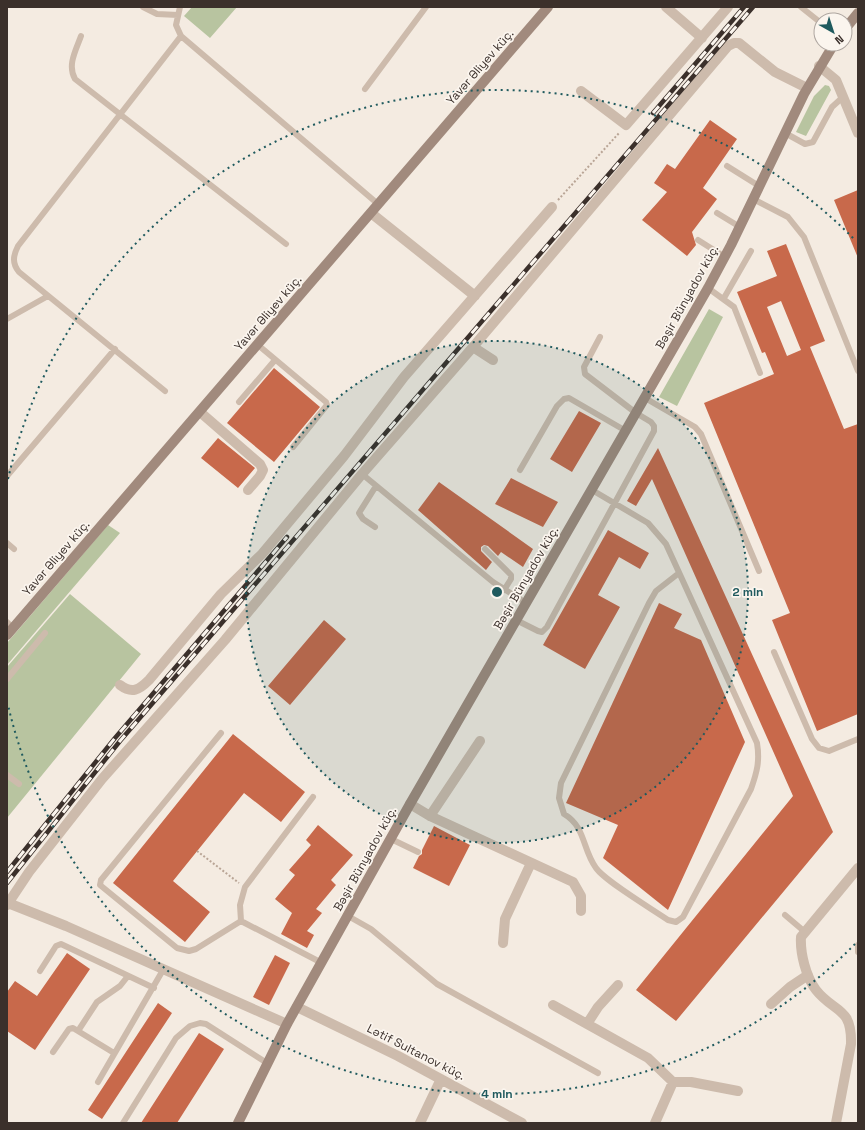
<svg xmlns="http://www.w3.org/2000/svg" width="865" height="1130" font-family="'Space Grotesk',sans-serif">
<rect width="100%" height="100%" fill="#f4ebe1"/>
<!-- green -->
<path fill="#b8c4a0" d="M 192,7 L 237,7 L 210,38 L 184,16 Z
M 825,85 L 829,86 L 831,90 L 806,136 L 796,132 L 814,96 Z
M 709,309 L 723,317 L 677,406 L 659,397 Z
M 108,525 L 120,533 L 7,665 L 7,643 Z
M 70,594 L 141,654 L 7,818 L 7,667 Z"/>
<!-- building -->
<path fill="#c8694b" fill-rule="evenodd" d="M 710,120 L 737,139 L 703,188 L 717,199 L 692,232 L 696,245 L 687,256 L 642,220 L 667,192 L 654,183 L 667,164 L 675,169 Z
M 858,190 L 858,258 L 834,200 Z
M 786,244 L 825,341 L 810,347 L 844,429 L 858,424 L 858,714 L 817,731 L 772,620 L 790,613 L 704,403 L 774,374 L 765,352 L 762,353 L 737,292 L 777,276 L 767,251 ZM 781,301 L 801,350 L 787,356 L 767,307 Z
M 274,368 L 320,407 L 274,462 L 227,423 Z
M 579,411 L 601,423 L 572,472 L 550,459 Z
M 218,438 L 255,468 L 238,488 L 201,458 Z
M 658,448 L 833,832 L 676,1021 L 636,990 L 793,796 L 652,479 L 636,506 L 627,501 Z
M 511,478 L 558,502 L 543,527 L 495,504 Z
M 439,482 L 533,549 L 523,567 L 501,552 L 498,556 L 488,546 L 484,545 L 481,547 L 481,551 L 492,562 L 486,570 L 418,510 Z
M 608,530 L 649,553 L 640,569 L 619,557 L 598,595 L 620,607 L 585,669 L 543,645 Z
M 659,603 L 682,614 L 674,628 L 701,640 L 745,742 L 668,910 L 603,858 L 618,825 L 566,803 Z
M 324,620 L 346,639 L 290,705 L 268,686 Z
M 233,734 L 305,792 L 281,822 L 244,793 L 173,881 L 210,912 L 185,942 L 113,883 Z
M 318,825 L 353,855 L 331,880 L 336,885 L 316,909 L 322,913 L 307,931 L 314,935 L 307,948 L 281,934 L 292,913 L 275,899 L 295,875 L 289,870 L 311,845 L 306,840 Z
M 434,826 L 470,845 L 449,886 L 413,868 L 419,856 L 422,854 L 422,850 Z
M 67,953 L 90,969 L 35,1050 L 7,1031 L 7,992 L 15,981 L 37,996 Z
M 275,955 L 290,963 L 269,1005 L 253,997 Z
M 158,1003 L 172,1013 L 102,1119 L 88,1110 Z
M 199,1033 L 224,1049 L 177,1123 L 141,1123 Z"/>
<g fill="none" stroke-linecap="round" stroke-linejoin="round">
<!-- path -->
<path stroke="#b9a596" stroke-width="2" stroke-dasharray="2 2" stroke-linecap="butt" d="M 558,200 L 620,132
M 197,851 L 239,883"/>
<!-- lane -->
<path stroke="#cdbbac" stroke-width="6" d="M 143,7 L 157,14 L 178,15
M 180,7 L 176,25 L 181,36 L 378,204
M 801,7 L 821,23
M 81,36 C 76,50 67,65 75,79 L 286,244
M 365,89 L 426,7
M 785,133 L 805,144 L 813,142 L 832,107 L 843,97
M 727,166 L 759,186
M 753,199 L 788,217 L 804,237 L 858,371
M 717,213 L 740,227
M 698,240 L 725,257
M 708,288 L 734,307 L 760,373
M 724,298 L 751,251
M 7,319 L 48,296
M 258,345 L 326,402 L 327,405 L 293,447
M 165,391 L 19,272 C 12,263 13,256 18,246 L 181,36
M 645,398 L 695,427 L 701,434 L 759,571
M 239,402 L 275,360
M 520,470 L 557,406 L 564,399 L 569,398 L 626,431
M 362,474 L 493,582 L 526,603
M 7,476 L 115,349
M 592,490 L 648,523 L 666,544 L 757,743 C 760,761 757,772 751,789 L 683,917 L 676,922 L 668,920 C 652,909 605,881 596,868 C 582,849 586,827 564,814 L 559,798 L 561,783 L 649,603 L 656,591 L 679,573
M 375,527 L 363,519 L 359,513 L 376,486
M 7,543 L 14,549
M 485,549 L 511,575 L 511,579 L 504,590
M 516,620 L 538,631 L 542,632 L 547,627 L 654,431 L 654,426 L 651,422 L 636,413 L 585,374 L 584,367 L 600,337
M 7,622 L 13,628
M 774,652 L 812,739 L 819,748 L 829,751 L 858,739
M 7,679 L 45,633
M 221,733 L 101,880 L 100,885 L 177,948 L 189,951 L 196,949 L 241,921
M 7,775 L 19,784
M 313,797 L 245,887 L 240,905 L 241,921 L 322,963
M 391,839 L 418,852
M 785,915 L 805,932
M 348,916 L 371,929 L 437,984 L 598,1073
M 858,945 L 858,952
M 40,971 L 56,946 L 61,944 L 154,988
M 78,1031 L 97,1002 L 120,986 L 128,976
M 53,1052 L 69,1029 L 73,1028 L 114,1053
M 98,1082 L 163,970
M 123,1123 L 176,1038 L 190,1026 L 200,1023 L 206,1024 L 267,1063"/>
<!-- street -->
<path stroke="#cdbbac" stroke-width="10" d="M 666,7 L 702,38
M 819,66 L 836,80 L 858,133
M 581,91 L 626,125 L 728,7
M 371,213 L 475,296
M 473,347 L 493,360
M 200,412 L 260,464 L 263,470 L 260,476 L 248,490
M 120,685 C 132,694 139,690 149,680 L 221,594 L 262,554 L 344,456 L 404,377 L 552,207
M 410,804 L 430,816 L 573,882 L 581,896 L 581,911
M 430,816 L 480,741
M 8,903 L 66,926 L 287,1024
M 7,905 L 29,872 L 102,779 L 225,640 L 362,474 L 473,347 L 728,46 L 734,43 L 739,43 L 775,72 L 807,88
M 503,943 L 505,919 L 531,863
M 771,1004 L 790,987 L 808,975
M 553,1005 L 648,1058 L 673,1082 L 655,1123
M 297,1007 L 398,1056 L 522,1123
M 587,1024 L 598,1007 L 618,985
M 673,1082 L 691,1082 L 738,1091
M 420,1123 L 441,1079
M 836,1123 L 851,1044 C 852,1006 834,1013 816,990 C 806,977 800,953 801,937 L 858,868"/>
<!-- secondary -->
<path stroke="#a18a7d" stroke-width="10" d="M 845,29 L 858,13
M 7,635 L 548,7
M 238,1123 L 287,1024 L 410,804 L 708,288 L 731,245 L 804,94 L 834,44"/>
<!-- rail casing -->
<g stroke="#3b302b" stroke-width="4.5">
<path id="rail" d="M 653,113 L 744,7
M 7,872 L 115,738 L 287,537
M 7,883 L 120,741 L 753,7"/>
</g>
<!-- rail -->
<use href="#rail" stroke="#fbf5ee" stroke-width="3" stroke-dasharray="9" stroke-linecap="butt"/>
</g>
<!-- distance rings -->
<circle cx="497" cy="592" r="251" fill="#1f5a5e" fill-opacity=".12"/>
<g fill="none" stroke="#1f5a5e" stroke-width="2" stroke-dasharray="2 4">
<circle cx="497" cy="592" r="251"/>
<path d="M855 944A502 502 0 0 1 8 705M8 479A502 502 0 0 1 855 240"/>
</g>
<g text-anchor="middle" dominant-baseline="central" stroke-width="3.5" stroke-linejoin="round" paint-order="stroke">
<!-- street labels -->
<g font-size="12" fill="#3b302b" stroke="#fbf5ee">
<text transform="translate(480 67) rotate(-49)">Yavər Əliyev küç.</text>
<text transform="translate(687 297) rotate(-61)">Bəşir Bünyadov küç.</text>
<text transform="translate(268 313) rotate(-49)">Yavər Əliyev küç.</text>
<text transform="translate(56 558) rotate(-49)">Yavər Əliyev küç.</text>
<text transform="translate(526 578) rotate(-60)">Bəşir Bünyadov küç.</text>
<text transform="translate(365 859) rotate(-61)">Bəşir Bünyadov küç.</text>
<text transform="translate(416 1052) rotate(27)">Lətif Sultanov küç.</text>
</g>
</g>
<circle cx="497" cy="592" r="6" fill="#1f5a5e" stroke="#fbf5ee" stroke-width="2"/>
<g font-size="12" text-anchor="middle" font-weight="bold" fill="#1f5a5e" stroke="#fbf5ee" stroke-width="3.5" stroke-linejoin="round" paint-order="stroke">
<text x="748" y="596">2 min</text>
<text x="497" y="1098">4 min</text>
</g>
<!-- border -->
<rect width="865" height="1130" fill="none" stroke="#3b302b" stroke-width="16"/>
<!-- north arrow -->
<g transform="translate(833 32) rotate(141)"><circle r="19" fill="#fbf5ee" stroke="#aea6a0"/>
<path d="M0-3L7 15L0 10L-7 15Z" fill="#1f5a5e"/>
<text y="-6" font-size="11" font-weight="bold" text-anchor="middle" fill="#3b302b">N</text>
</g>
</svg>
